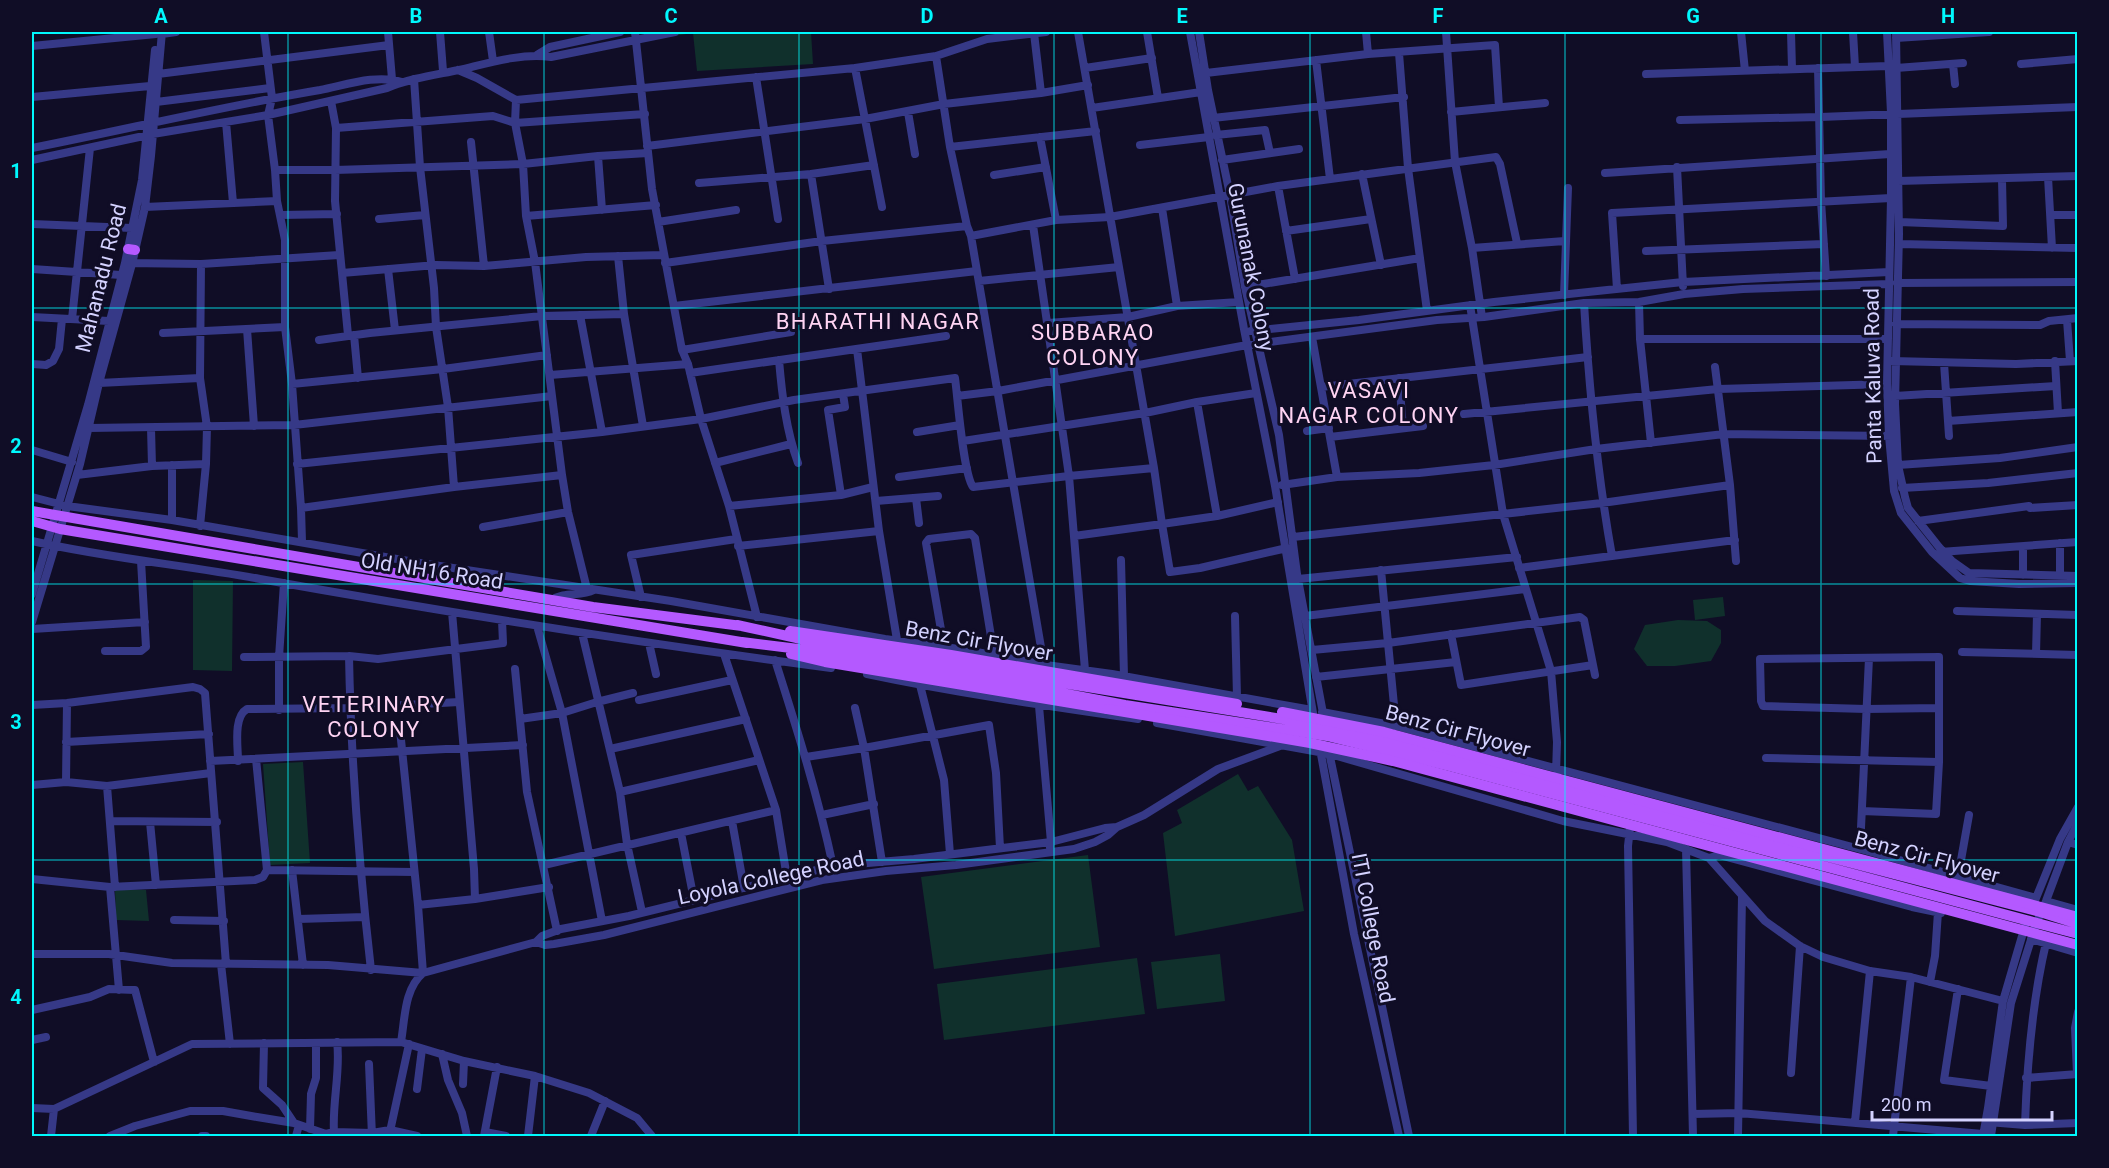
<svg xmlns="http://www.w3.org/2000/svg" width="2109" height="1168" font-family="Roboto,sans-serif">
<rect width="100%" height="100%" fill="#100d26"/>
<!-- green -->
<path fill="#10302c" d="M 647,32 L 811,32 L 813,64 L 697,71 L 693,33 L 648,40 Z
M 193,580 L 233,581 L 232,671 L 193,670 Z
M 1723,597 L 1725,616 L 1695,620 L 1693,600 Z
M 1678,620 L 1707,621 L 1721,630 L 1721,643 L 1711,661 L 1675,666 L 1647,666 L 1634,649 L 1645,625 Z
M 303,762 L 310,863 L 270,865 L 263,764 Z
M 1238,774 L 1248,791 L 1258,786 L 1292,840 L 1304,911 L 1175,936 L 1163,833 L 1182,823 L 1177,810 Z
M 1088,855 L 1100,947 L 934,969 L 921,877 Z
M 115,889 L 146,890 L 149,921 L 116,920 Z
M 1220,954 L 1225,1001 L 1157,1009 L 1151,962 Z
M 1137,958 L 1145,1014 L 944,1040 L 937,984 Z"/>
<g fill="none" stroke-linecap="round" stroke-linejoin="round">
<!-- minor -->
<path stroke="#363987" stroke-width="8" d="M 264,32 L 272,98 L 268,115 L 275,170 L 277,201 L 285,240 L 285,327 L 292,384 L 301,508 L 302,541
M 388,32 L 392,79
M 440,32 L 443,71
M 489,32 L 493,61
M 635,32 L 652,189 L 682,350 L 688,364 L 701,419 L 729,506 L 757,617
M 1147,32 L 1158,98
M 1190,32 L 1244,329 L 1275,486 L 1313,713
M 1199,32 L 1208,90 L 1230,195 L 1245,287 L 1279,435 L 1297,574 L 1325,724
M 1366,32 L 1368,54
M 1446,32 L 1455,162 L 1472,248 L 1482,317
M 1741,32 L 1745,71
M 1791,32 L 1792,69
M 1853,32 L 1855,67
M 1887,32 L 1891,113 L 1891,198 L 1887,384 L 1889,436 L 1894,491 L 1901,513 L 1932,552 L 1960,578 L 1970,581 L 2019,584 L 2078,583
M 1896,32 L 1899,234 L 1895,404 L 1898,465 L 1905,497 L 1908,508 L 1939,547 L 1952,561 L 1969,573 L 2078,576
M 1034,33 L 1041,93
M 162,34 L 176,32
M 1896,38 L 1989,32
M 32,46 L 156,34
M 1399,53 L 1408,168 L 1427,311
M 537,55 L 550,47 L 620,32
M 936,56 L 950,147 L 967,226 L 971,236 L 1044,665
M 1316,60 L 1330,179
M 1953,64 L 1955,84
M 2021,64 L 2078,59
M 855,68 L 882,207
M 1085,68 L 1152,58
M 1818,68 L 1821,201 L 1826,276
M 1896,68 L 1963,63
M 458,70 L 477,78 L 516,100 L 855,68 L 936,56 L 987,39 L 1046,32
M 1206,73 L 1368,54 L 1495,45 L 1499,107
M 158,74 L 389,45
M 1646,74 L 1888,66
M 756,77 L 778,219
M 414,79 L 420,167 L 434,288 L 436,327 L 448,407 L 454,487
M 32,97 L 150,86
M 516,100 L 515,123 L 523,164 L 526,216 L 535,262 L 562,475 L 568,512 L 587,589
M 331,101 L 336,128 L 335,201 L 348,335
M 156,102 L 270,88
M 1092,108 L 1201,92
M 908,112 L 915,154
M 1451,112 L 1545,103
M 1213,118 L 1404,97
M 1680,120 L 1820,117 L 2078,107
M 226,122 L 233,203
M 336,128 L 493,116 L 515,123 L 645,114
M 1216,135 L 1265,130 L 1270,153
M 1040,137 L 1056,220
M 471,142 L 484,266
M 1140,145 L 1209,137
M 647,146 L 865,119 L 944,104 L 1041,93 L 1088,85
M 950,147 L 1096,131
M 32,148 C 128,129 224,106 320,90 C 346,85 376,74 402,82
M 598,156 L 602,210
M 32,160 L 153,134 L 268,115 L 387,88 C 411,78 435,75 459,70 C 489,63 520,53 551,57 L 675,32
M 1222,160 L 1299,149
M 1677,167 L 1683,286
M 275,170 L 335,170 L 523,164 L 598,156 L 648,153
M 1605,173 L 1890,154
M 811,174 L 829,289
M 1362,174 L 1381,265
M 994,175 L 1046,167
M 2048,177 L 2052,248
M 1898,181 L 2078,176
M 699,183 L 811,174 L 874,165
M 1278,186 L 1295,279
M 145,207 L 277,201
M 1162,208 L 1177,306
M 281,215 L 337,214
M 2051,215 L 2078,215
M 526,216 L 656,205
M 379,219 L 425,215
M 658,222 L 736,210
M 1899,222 L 2003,226 L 2002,179
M 32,224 L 132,228
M 1033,225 L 1069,476 L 1154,468
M 1286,231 L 1371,219
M 971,236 L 1056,220 L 1110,217 L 1278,186 L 1496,157 L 1500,164 L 1517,243
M 1899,244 L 2078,248
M 1472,248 L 1565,241
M 1646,251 L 1824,244
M 618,256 L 624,314 L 643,426
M 128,263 L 201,264 L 200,378 L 207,427 L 206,464 L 200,526
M 665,263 L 822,241 L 967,226
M 201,264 L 339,255
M 32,269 L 121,275
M 388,269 L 395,330
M 342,273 L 436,265 L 484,266 L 586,257 L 663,255
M 979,281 L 1119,267
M 1897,283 L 2078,282
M 1245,287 L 1420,258
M 1617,289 L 1612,213 L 1891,198
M 1564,295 L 1568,188
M 1639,302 L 1640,339 L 1651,443
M 1584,303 C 1589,388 1597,472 1612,556
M 1470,305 L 1503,514 L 1551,671 L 1557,742 L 1556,774
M 674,306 L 977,271
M 580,315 L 602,432
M 32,317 L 109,321
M 72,319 L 90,148
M 2067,320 L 2070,361
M 1048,323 L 1128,317 L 1177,306 L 1239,302
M 1896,324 L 2040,325 L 2049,321 L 2078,318
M 247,329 L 254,426
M 1251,331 L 1359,320 L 1494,302 L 1683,282 L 1889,272
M 163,333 L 285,327
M 354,335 L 358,378
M 1312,337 L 1337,477
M 1640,339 L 1888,339
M 319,340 L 370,333 L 542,316 L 624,314
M 857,349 L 879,531 L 897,640
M 682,350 L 791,332
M 779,360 C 782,395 786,430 798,463
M 1892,361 L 2016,364 L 2078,361
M 2055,361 L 2058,413
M 1944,363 L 1949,436
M 32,364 L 46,365 L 53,361 L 59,349 L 62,319
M 1715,367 L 1730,485 L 1736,561
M 690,373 L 946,336
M 550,375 L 688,364
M 1399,378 L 1403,428
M 99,383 L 200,378
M 292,384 L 443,369 L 547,355
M 1321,387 L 1588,357
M 957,396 L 998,391 L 1247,345 L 1437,320 L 1484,317 L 1584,303 L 1639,302 L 1684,294 L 1743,289 L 1889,284
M 1895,396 L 2056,386
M 1197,402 L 1217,516
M 1464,414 L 1718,389 L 1887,384
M 1948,421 L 2078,412
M 89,428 L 294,425 L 552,396
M 151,428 L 152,466
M 1307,431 L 1329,428
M 917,432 L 960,425
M 1330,437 L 1423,426
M 963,441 L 1145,413 L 1197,402 L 1256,393
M 32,450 L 72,462
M 715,463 L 791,444
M 297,464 L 602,432 L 701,419 L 794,400 L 955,378 C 958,400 963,473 973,487 L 1069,476 L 1085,670
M 1898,465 L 2000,458 L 2078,447
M 77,475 L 152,466 L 206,464
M 899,477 L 967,468
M 1282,485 L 1337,477 L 1419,473 L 1494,465 L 1596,449 L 1724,434 L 1893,436
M 1902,488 L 1988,483 L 2078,473
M 841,495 L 828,410 L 845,407 L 843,394
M 32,497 L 67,506 L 172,520 L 420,563 L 671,601 L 885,639 L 966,650 L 1046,665 L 1112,674 L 1312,710
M 916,498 L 919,523
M 876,501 L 938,496
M 1278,502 L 1217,516 L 1162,524 L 1170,572 L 1200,568 L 1287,548
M 729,506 L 841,495 L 873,487
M 301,508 L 454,487 L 562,475
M 172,520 L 172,465
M 1918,521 L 2029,506 L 2030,508 L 2078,505
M 483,527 L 568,512
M 1074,536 L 1162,524 L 1154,468 L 1078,32
M 1293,537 L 1602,503 L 1730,485
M 32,541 C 107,558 184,565 260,579 C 450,613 640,643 831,668
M 738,546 L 879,531
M 2023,547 L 2023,575
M 1940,552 L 2078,542
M 1121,560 L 1124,676
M 1519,568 L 1735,540
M 1381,570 L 1396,726
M 2060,575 L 2060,543
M 1298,579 L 1517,557
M 32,594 L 88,405 L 125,263 L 142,180 L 155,50
M 641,597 L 631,555 L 736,539
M 552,600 C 565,591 580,597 594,590
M 1957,611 L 2078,615
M 1235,616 L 1237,697
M 1305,616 L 1525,589
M 32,622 L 80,464 L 99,383 L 132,264 L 145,207 L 151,156 L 162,32
M 537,626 L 562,713 L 602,921
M 32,629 L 145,622
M 582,633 L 620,792 L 627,844 L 642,912
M 1451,634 L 1461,685 L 1593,665
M 649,643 L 656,674
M 944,647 L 926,543 L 929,539 L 971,534 L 975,538 L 994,655
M 1312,650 L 1388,643 L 1580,617 L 1584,620 L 1595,675
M 105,651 L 141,651 L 146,647 L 141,561
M 1962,652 L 2078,655
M 724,654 L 776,810 L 787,878
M 2036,654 L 2037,614
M 349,656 C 351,761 359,865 371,970
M 244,657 L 349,656 L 378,659 L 503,643 L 502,620
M 775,660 C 797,729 818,796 833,866
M 515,669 L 527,792 L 557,931
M 867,674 C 957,693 1048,706 1138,719
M 1316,677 L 1456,662
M 920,685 L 944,780 L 950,854
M 639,700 L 732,680
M 32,705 L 67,703 L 193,687 L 200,689 L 205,693 L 226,964
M 1039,706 L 1051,842 L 1050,847
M 855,708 L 864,748 L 882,862
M 279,710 L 279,657 L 284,583
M 1322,712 L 1396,726 L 1860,849 L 2036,898
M 520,719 L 562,713 L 597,702 L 633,693
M 1157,723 L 1330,754 L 1563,821 L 1667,842 L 1709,858 L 1765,921 L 1800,946 L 1823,957 L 1870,971 L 1911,977 L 2003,1001
M 66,742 L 209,734
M 610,749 L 746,719
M 1320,749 L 1354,934 L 1399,1136
M 1329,752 L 1409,1136
M 806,757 L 864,748 L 989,725 L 996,773 L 1000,848
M 1766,758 L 1939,762
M 256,759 L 267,870
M 210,761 L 523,745
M 238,761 C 238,746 233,717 247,709 L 350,708 L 459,702
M 66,782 L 67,703
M 32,785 L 66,782 L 107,786 L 211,773
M 107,786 L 115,887
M 620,792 L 759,760
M 1862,811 L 1936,814 L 1939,762 L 1939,657 L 1760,659 L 1761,701 L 1763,706 L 1866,709 L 1939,708
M 822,815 L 874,804
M 110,821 L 217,822
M 732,821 L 744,888
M 150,822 L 156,885
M 1630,828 L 1628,846 L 1633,1136
M 681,833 L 694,900
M 2068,842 L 2078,845
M 1686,849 L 1693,1136
M 1860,849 L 1869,658
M 1709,858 L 1719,855 L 1912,907 L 1941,913
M 544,865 L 776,810
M 292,870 L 303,965
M 1958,877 L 1969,815
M 32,879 L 110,887 L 255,880 L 263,877 L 267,870 L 414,872
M 110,887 L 119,990
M 475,899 L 549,887
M 2046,901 L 2078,910
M 2034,903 L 2060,839 L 2078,807
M 418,905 L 475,899 L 474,869 L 452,612
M 298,919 L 365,917
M 174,920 L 224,921
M 2031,939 L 2078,953
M 536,942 L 545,945 L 554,944 L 604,935 L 822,880 L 886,871 L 956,865 L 1074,849 L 1095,842 L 1108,835 L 1117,827
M 32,954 L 109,954 L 172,963 L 328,965 L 423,973 L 418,905 L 400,730
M 221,964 L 230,1044
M 1930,982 L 1935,956 L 1938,912
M 1958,989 L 1944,1080 L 1991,1086
M 32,1010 L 90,997 L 109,989 L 135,990 L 154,1062
M 32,1040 L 46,1037
M 401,1042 C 405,1019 404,989 423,973 L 536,942 L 542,936 L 561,929 L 629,916 L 833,866 L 914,859 L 1051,842 L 1105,828 L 1117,827 L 1144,815 L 1218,769 L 1280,746
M 264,1043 L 263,1088 L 282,1105 L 294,1123
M 442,1054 L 448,1080 L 462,1113 L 467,1136
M 369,1064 L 372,1136
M 1791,1073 L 1800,946
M 2077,1074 L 2075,1028 L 2078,1012
M 2026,1078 L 2078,1074
M 463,1084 L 464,1061
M 417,1089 L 422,1049
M 32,1108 L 54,1109 L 192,1044 L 401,1042 L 464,1061 L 535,1076 L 589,1093 L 637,1118 L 652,1136
M 1693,1114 L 1739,1113 L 1983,1134
M 1855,1122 L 1870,971
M 1988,1122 L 2025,1125 L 2078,1123
M 2025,1125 C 2027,1064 2032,1002 2046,943
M 310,1129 L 311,1094 L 316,1078 L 316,1043
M 334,1132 C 332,1103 341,1069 337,1042
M 485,1132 L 506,1136
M 51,1136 L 54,1109
M 110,1136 L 135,1126 L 190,1111 L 223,1111 L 257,1117 L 294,1123 L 326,1134 L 334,1132 L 372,1133 L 390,1130 L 417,1136
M 202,1136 L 206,1136
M 296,1136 L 299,1125
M 389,1136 L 409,1044
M 484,1136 L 497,1067
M 528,1136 L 535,1076
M 591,1136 L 605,1101
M 1738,1136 L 1742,896
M 1893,1136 L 1911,977
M 1983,1136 L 1988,1108 L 2003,1001 L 2025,926
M 1991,1136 L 2011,1003 L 2036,924 L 2046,901 L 2068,842 L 2078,823"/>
<!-- major -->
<path stroke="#b459ff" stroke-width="10" d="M 128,249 L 135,250
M 32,511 L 593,607 L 742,626
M 32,521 L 60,529 L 747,643
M 737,625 L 819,643 L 1325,726 L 2040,912 L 2078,924
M 790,631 L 951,655 L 1237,704
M 742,642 L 815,651 L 1004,682 L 1125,705 L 1327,736 L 1449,766 L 2078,934
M 791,654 L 825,662 L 1107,709"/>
<!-- major-bridge -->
<path stroke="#b459ff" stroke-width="10" d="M 1107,709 L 1310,743 L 1393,761 L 2078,945
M 1282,712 L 1384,732 L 2078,917"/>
</g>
<!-- grid -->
<path fill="none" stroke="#00f8fd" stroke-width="1.5" stroke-opacity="0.55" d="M 288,32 L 288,1136M 544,32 L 544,1136M 799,32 L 799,1136M 1054,32 L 1054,1136M 1310,32 L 1310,1136M 1565,32 L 1565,1136M 1821,32 L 1821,1136M 32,308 L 2078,308M 32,584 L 2078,584M 32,860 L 2078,860"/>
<g text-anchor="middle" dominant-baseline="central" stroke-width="6" stroke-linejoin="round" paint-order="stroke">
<!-- street labels -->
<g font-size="21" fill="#d4d2ff" stroke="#100d26">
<text transform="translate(1251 267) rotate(79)">Gurunanak Colony</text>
<text transform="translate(101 278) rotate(-76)">Mahanadu Road</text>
<text transform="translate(1873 376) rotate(-91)">Panta Kaluva Road</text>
<text transform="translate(432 571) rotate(9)">Old NH16 Road</text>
<text transform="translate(979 641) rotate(10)">Benz Cir Flyover</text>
<text transform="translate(1458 731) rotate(15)">Benz Cir Flyover</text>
<text transform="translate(1927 857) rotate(15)">Benz Cir Flyover</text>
<text transform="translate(771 878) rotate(-12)">Loyola College Road</text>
<text transform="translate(1373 928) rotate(79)">ITI College Road</text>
</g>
<!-- neighbourhood labels -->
<g font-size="22" letter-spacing="1.5" fill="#ffd4f3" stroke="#100d26">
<text x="878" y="321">BHARATHI NAGAR</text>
<text x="1093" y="332">SUBBARAO<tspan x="1093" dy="25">COLONY</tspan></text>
<text x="1369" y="390">VASAVI<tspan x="1369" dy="25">NAGAR COLONY</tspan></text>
<text x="374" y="704">VETERINARY<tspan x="374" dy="25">COLONY</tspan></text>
</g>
</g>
<!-- border -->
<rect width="2109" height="1168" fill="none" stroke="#100d26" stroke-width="66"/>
<!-- scale -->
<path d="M1872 1111v9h180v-9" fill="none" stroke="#d4d2ff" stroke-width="3"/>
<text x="1881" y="1111" font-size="18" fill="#d4d2ff" stroke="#100d26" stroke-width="4.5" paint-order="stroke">200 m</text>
<rect x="33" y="33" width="2043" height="1102" fill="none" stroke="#00f8fd" stroke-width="2"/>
<g font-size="20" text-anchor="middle" font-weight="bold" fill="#00f8fd">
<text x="161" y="23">A</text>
<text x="416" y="23">B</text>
<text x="671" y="23">C</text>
<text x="927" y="23">D</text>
<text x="1182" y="23">E</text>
<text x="1438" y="23">F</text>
<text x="1693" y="23">G</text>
<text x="1948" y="23">H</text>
<text x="16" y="178">1</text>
<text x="16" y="453">2</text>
<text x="16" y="729">3</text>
<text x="16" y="1004">4</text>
</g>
</svg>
